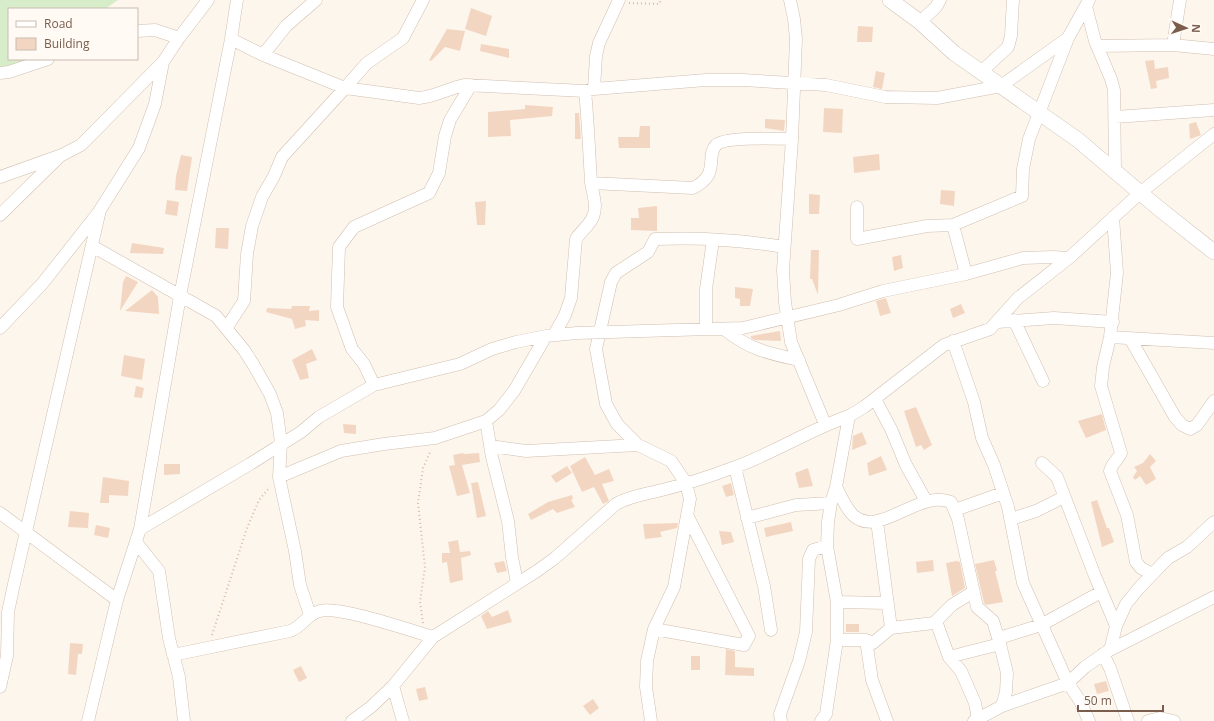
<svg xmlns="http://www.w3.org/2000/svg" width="1214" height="721" font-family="'Open Sans',sans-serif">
<rect width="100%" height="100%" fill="#fdf6ec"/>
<!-- green -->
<path fill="#d7ecc9" d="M 0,0 L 118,0 L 105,9 L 9,9 L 9,59 L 33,59 L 0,70 Z"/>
<!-- building -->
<path fill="#f3d6c2" d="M 471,8 L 492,16 L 486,36 L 465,29 Z
M 858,26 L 873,27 L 872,42 L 857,42 Z
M 447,29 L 465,31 L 460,51 L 445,47 L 431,61 L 429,60 Z
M 481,44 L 509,49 L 509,58 L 480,51 Z
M 1154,60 L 1155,69 L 1168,67 L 1169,78 L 1156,81 L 1157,88 L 1151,89 L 1145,61 Z
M 876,71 L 885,73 L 882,89 L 873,87 Z
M 525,105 L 553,107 L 552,116 L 510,120 L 511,136 L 488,137 L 488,112 L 525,109 Z
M 824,108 L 843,109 L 842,133 L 823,132 Z
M 575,113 L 579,113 L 581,139 L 575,139 Z
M 765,119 L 785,120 L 784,131 L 765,128 Z
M 1196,122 L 1201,135 L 1190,139 L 1189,124 Z
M 640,126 L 650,126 L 650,148 L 619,148 L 618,137 L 639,137 Z
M 879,154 L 880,170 L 854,173 L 853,157 Z
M 181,155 L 192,157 L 187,191 L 175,190 L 176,176 Z
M 941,190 L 955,191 L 954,206 L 940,204 Z
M 809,194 L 820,195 L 819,214 L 809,214 Z
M 167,200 L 179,202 L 177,216 L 165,214 Z
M 486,201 L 485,225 L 477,225 L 475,202 Z
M 657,206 L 657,231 L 631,230 L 631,218 L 639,218 L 638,208 Z
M 216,228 L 229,228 L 228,249 L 215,248 Z
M 132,243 L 164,248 L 163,254 L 130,253 Z
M 811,250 L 819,250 L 818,295 L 812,279 L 810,279 Z
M 901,255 L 903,268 L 894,271 L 892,257 Z
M 126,276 L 138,282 L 120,311 L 123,282 Z
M 735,287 L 753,289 L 750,306 L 740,306 L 740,299 L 735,298 Z
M 152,290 L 158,297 L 159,314 L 125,311 Z
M 886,298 L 891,313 L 880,316 L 876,301 Z
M 961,304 L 965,313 L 953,318 L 950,309 Z
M 292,306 L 310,306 L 309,311 L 319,310 L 319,321 L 305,320 L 306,326 L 295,329 L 292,319 L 266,312 L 267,308 L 291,309 Z
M 780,331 L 781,341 L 755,340 L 751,338 L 751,336 Z
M 312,349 L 317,360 L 306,364 L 309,378 L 300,380 L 292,360 Z
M 124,355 L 145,359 L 142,380 L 121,376 Z
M 136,386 L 144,388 L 142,398 L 134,397 Z
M 916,407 L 932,445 L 924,450 L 921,445 L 916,447 L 904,411 Z
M 1102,414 L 1106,430 L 1086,438 L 1078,421 Z
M 343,424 L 356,425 L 356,434 L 344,433 Z
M 862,432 L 867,444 L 852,450 L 853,436 Z
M 463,453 L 464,454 L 479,453 L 480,462 L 462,465 L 470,493 L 457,496 L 449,466 L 455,465 L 453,455 Z
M 1150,454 L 1156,461 L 1150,467 L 1156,479 L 1146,485 L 1140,476 L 1135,480 L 1133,477 L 1137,471 L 1134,467 L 1143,463 Z
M 881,456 L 887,470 L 869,476 L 867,463 Z
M 585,457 L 595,475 L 609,469 L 614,481 L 602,484 L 609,501 L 603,504 L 594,487 L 582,492 L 570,466 Z
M 164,464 L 180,464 L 180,474 L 164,475 Z
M 567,466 L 572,473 L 556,483 L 551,476 Z
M 808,468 L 813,486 L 799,488 L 795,473 Z
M 103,477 L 129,481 L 128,496 L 109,495 L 109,503 L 100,503 Z
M 478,482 L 486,516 L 477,518 L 471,483 Z
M 731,483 L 734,495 L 726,497 L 722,486 Z
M 572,495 L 573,499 L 571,500 L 575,507 L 557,513 L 553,509 L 531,520 L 528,514 L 548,502 Z
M 1097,500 L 1107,528 L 1109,528 L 1114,542 L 1102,547 L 1091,502 Z
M 70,511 L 89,513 L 88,528 L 68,527 Z
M 791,522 L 793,531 L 766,537 L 764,528 Z
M 678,523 L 677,528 L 660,532 L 662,537 L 645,539 L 643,524 Z
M 96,525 L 110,528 L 108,538 L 94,535 Z
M 719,531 L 731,532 L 734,542 L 722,545 Z
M 458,540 L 460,552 L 470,551 L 471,555 L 461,558 L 463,580 L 450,583 L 447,562 L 442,563 L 442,553 L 450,553 L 448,542 Z
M 933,560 L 934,571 L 917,573 L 916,562 Z
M 994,560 L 997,571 L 995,571 L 1003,602 L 986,605 L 984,603 L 975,564 Z
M 504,561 L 507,571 L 497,573 L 494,563 Z
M 956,561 L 960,562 L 965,588 L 952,596 L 946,563 Z
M 508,610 L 512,622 L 487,629 L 481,616 L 488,611 L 492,617 Z
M 846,624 L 859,624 L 859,632 L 846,632 Z
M 70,643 L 83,644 L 82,654 L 78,654 L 76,675 L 68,674 Z
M 726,649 L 735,651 L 735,667 L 754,668 L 754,676 L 725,675 Z
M 691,656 L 700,656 L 700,670 L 691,670 Z
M 301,666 L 307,678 L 299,682 L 293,670 Z
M 1106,681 L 1109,691 L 1097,694 L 1094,684 Z
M 425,687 L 428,699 L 419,701 L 416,689 Z
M 593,699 L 599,708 L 590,715 L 583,706 Z"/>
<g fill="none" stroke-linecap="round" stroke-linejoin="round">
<!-- minor casing -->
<g stroke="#d1beb0" stroke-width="13">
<path id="minor" d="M 790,0 L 794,19 L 796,39 L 792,139 L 783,270 L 785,302 L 791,342 L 825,424
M 1086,6 L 1095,41 L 1111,79 L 1114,90 L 1115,170
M 920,22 L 936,7 L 940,0
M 137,31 L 155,30 L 179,38
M 231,39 L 263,55 L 345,88 L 367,63 L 403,38 L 423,0
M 1173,45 L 1180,0
M 1097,46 L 1173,45 L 1214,49
M 263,55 L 286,26 L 316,0
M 981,72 L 1008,47 L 1011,36 L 1013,0
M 0,73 L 9,72 L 48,59
M 594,89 L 596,56 L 599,43 L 619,0
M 1115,117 L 1214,110
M 0,177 L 62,155 L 81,145 L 163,62
M 591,183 L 693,188 C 721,174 705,157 716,145 C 725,136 779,139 792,139
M 857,207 L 857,239 L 927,226 L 953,225 L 1022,196 L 1023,169 L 1029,139 L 1068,38 L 1089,0
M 0,215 L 59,157
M 1113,217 L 1117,273 L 1110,337 L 1103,367 L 1101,386 L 1121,453 C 1118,460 1112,463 1110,471 L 1127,515 L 1136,562 L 1141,568 L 1152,574
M 953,225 L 966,274
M 92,246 L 216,316 L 244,350 L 253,364 L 270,394 L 277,413 L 281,443 L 279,477 L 295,551 L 300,585 L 310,615
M 1014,320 L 1043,381
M 998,322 L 1054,318 L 1113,322
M 227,327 L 244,301 L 247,254 L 252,226 L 262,197 L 274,176 L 282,157 L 345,88 L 419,98 C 435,97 449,88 465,85 L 585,91 L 594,89 L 706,80 L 743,80 L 826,85 L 885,97 L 937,98 L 1001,86 L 1068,38
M 0,328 L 42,284 L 98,213
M 706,329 L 706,289 L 713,240
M 724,329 C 750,350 768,353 799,360
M 554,335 L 565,315 L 571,298 L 576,239 C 581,231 589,226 593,217 C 598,205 592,193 591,181 C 589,151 588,121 585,91
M 1110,337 L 1214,343
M 1131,340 L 1175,417 L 1182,425 L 1190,429 L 1197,425 L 1214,401
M 953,341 L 974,402 L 982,438 L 994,465 L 1008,507 L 1023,583 L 1068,683 L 1080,701 L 1089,721
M 374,385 L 364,364 L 352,349 L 337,307 L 339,247 L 354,227 L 429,193 L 439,173 L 445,136 L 450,120 L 471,85
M 875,399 L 891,429 L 906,465 L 926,501
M 486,421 L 492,457 L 508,521 L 512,557 L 517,583
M 490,446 L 526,451 L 638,445
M 1042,463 L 1057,477 L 1095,576 L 1116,626
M 735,467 L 764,586 L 771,630
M 279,477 L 341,451 L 384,444 L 435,438 L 486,421 L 499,410 L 514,391 L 546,336
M 836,487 C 841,496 846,509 854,516 C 880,538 919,489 951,502 L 958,519 L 977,607 L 993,621 L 1000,644 L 1007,673 L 1006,692 L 1002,706
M 955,510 L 1003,493
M 0,513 L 117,600
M 747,518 L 796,505 L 831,503
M 1011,519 L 1036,511 L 1064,497
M 877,521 L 891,628
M 140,529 L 250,464 L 301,432 L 319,417 L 374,385 L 460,364 L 492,349 L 516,342 L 546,336 L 577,333 L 743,328 L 839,305 L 883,291 L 966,274 L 1023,258 L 1053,257 L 1069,258
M 136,542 L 159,571 L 169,638 L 179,677 L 184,721
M 837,602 L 887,603
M 936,621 L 949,657 L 961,671 L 975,703 L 978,719
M 654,629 L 744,645 L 749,636 L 688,517
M 999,638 L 1041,625 L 1101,592
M 837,640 L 866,640 L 873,643 L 891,628 L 934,623 L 952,605 L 973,592
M 866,640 L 872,680 L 887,721
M 1108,651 L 1111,647 L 1116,626 L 1126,604 L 1139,588 L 1168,558 L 1187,547 L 1214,522
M 1103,654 L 1110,668 L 1128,721
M 173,655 L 290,631 C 302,627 307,614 320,611 C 340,606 409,630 433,637
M 949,657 L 1000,644
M 393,686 L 403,721
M 0,687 L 7,656 L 8,612 L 14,584 L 100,210 L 139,148 L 155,104 L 163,62 L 179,38 L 208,0
M 88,721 L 117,600 L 140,529 L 180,296 L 231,39 L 237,0
M 352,721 L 371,707 L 393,686 L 433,637 L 537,571 L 555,558 L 616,504 C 630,496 647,494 662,490 C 687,484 711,476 735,467 C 774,453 809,430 849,416
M 651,721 L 646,687 L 647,661 L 654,629 L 674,587 L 690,499 L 686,483 L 671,461 L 638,445 L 617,424 L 606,404 L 596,349 L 611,282 L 616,273 L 648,252 L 655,239 C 698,237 742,240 784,247
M 781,721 L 780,714 L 799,661 L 806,632 L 809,559 L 813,550 L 827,546
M 821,721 L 826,714 L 837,640 L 837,602 L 827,546 L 828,522 L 831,503 L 836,487 L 849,416 L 864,407 L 944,345 L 990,329 L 1018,298 L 1069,258 L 1140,193 L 1214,134
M 974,721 L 1002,706 L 1068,683 L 1085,667 L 1108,651 L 1214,597
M 1148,721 L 1160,718 L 1174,721"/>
</g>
<!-- tertiary casing -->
<g stroke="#d1beb0" stroke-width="16">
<path id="tertiary" d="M 890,0 L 920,22 L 954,53 L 1078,140 L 1157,207 L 1214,252"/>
</g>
<!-- path -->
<path stroke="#d9b9a4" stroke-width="2" stroke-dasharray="1 3" stroke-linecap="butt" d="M 629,3 L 659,4 L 661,0
M 423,623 L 420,602 L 425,567 L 418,503 L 423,468 L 431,450
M 212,635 L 247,528 L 259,500 L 270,487"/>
<!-- minor -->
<use href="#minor" stroke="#fff" stroke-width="12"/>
<!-- tertiary -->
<use href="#tertiary" stroke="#fff" stroke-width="15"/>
</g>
<!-- legend -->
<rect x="8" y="8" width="130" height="52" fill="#fffaf3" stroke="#cabbb1"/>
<rect x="16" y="21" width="20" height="6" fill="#ffffff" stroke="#cabbb1"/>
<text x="44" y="28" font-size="12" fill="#7a5d4d">Road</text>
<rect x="16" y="38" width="20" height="12" fill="#f3d6c2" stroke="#cabbb1"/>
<text x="44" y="48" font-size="12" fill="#7a5d4d">Building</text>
<!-- north arrow -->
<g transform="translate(1186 28) rotate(93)" stroke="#fffaf3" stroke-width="3" paint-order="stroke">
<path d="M0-3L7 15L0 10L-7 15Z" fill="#7a5d4d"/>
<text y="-6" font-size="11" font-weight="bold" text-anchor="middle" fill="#7a5d4d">N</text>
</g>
<!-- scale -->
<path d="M1078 705v6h85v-6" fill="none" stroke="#7a5d4d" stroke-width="2"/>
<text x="1084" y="705" font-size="12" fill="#7a5d4d" stroke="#fffaf3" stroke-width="3" paint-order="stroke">50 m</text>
</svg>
